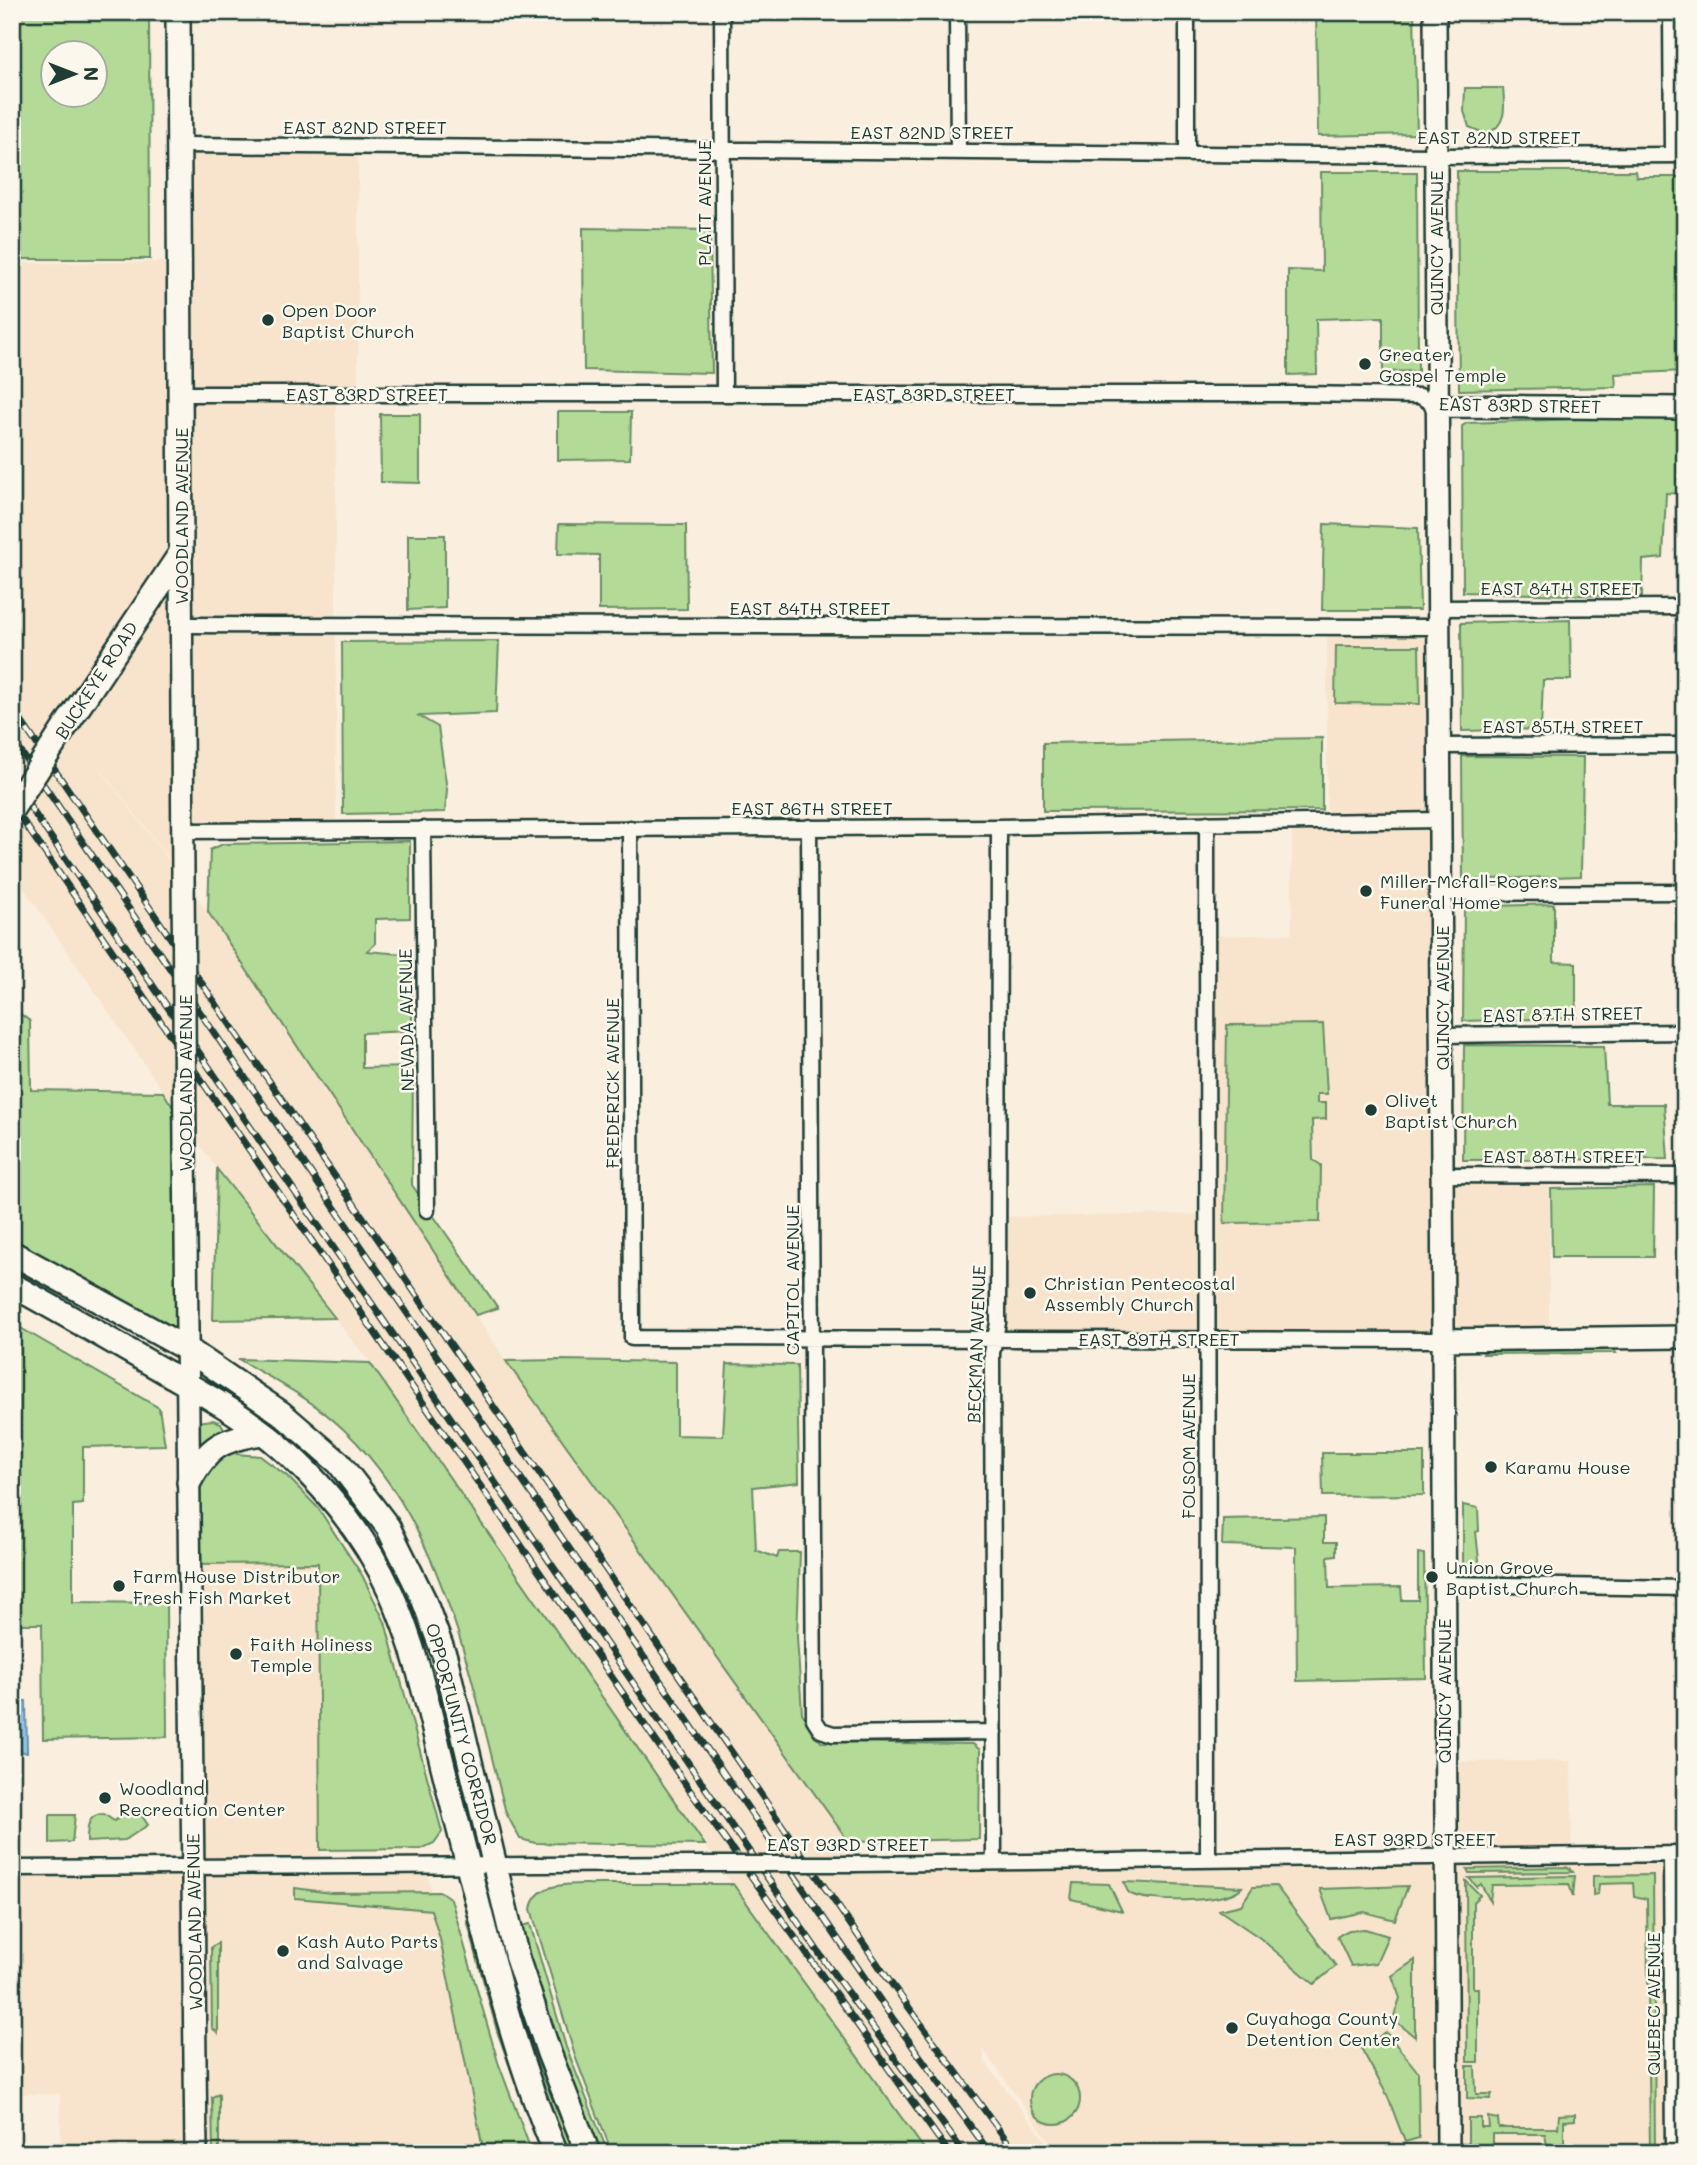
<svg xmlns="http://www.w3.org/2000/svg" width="1697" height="2165" font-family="Mali,sans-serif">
<rect width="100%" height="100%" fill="#faeede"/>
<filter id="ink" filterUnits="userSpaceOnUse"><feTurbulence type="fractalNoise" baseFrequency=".0143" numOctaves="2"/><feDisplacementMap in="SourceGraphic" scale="14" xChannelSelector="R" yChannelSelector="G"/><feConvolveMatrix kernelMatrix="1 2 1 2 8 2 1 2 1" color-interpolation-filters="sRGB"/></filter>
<g filter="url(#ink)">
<!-- built -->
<path fill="#f8e4cd" d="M 179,145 L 358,146 L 358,394 L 336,395 L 336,829 L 184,831 L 183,876 L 82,745 L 208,912 L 506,1361 L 849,1842 L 840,1844 L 862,1879 L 855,1864 L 1445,1858 L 1445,1762 L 1571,1761 L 1572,1856 L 1671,1855 L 1673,2153 L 1058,2153 L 982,2048 L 985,2062 L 1055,2153 L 927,2153 L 889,2103 L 683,1815 L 370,1363 L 211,1161 L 12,871 L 12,263 L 180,262 Z
M 1327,627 L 1439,627 L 1442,1175 L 1549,1176 L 1549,1339 L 995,1339 L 998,1217 L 1207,1214 L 1207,936 L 1292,934 L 1292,822 L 1327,821 Z
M 318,1562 L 321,1865 L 426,1866 L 484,2153 L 196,2153 L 195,2148 L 61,2152 L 60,2094 L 12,2094 L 12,1868 L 193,1865 L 190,1564 Z"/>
<!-- green -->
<path fill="#b3db97" stroke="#698c66" stroke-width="2" fill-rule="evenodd" d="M 12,12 L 149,12 L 150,259 L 12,259 ZM 52,52 L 94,52 L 94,94 L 52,94 Z
M 1316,12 L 1414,12 L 1417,134 L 1318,136 Z
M 1465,88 L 1503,88 C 1505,107 1507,126 1486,134 L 1469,127 L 1464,111 Z
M 1457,171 L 1635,171 L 1636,177 L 1685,177 L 1685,371 L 1615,374 L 1616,387 L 1459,390 Z
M 1321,172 L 1417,172 L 1418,371 L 1383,372 L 1383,317 L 1316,319 L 1317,374 L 1288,375 L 1288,270 L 1322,271 Z
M 583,228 L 710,230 L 712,373 L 584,370 Z
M 558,412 L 631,412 L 630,459 L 558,460 Z
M 380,414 L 420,414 L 420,483 L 381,482 Z
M 1685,415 L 1685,494 L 1666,493 L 1663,558 L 1643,560 L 1642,597 L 1463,592 L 1462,426 L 1467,423 Z
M 559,524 L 686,525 L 687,609 L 599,610 L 599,555 L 558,554 Z
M 1324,524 L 1418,528 L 1420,610 L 1322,610 Z
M 408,535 L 445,535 L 445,608 L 408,610 Z
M 1570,620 L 1571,680 L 1543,680 L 1541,729 L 1462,731 L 1461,623 Z
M 499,641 L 496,713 L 419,716 L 438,727 L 447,790 L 445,812 L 343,814 L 342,642 Z
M 1336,646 L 1419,646 L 1420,704 L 1335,703 Z
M 1322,738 L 1322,810 L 1043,811 L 1043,743 Z
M 1462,756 L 1583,757 L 1581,876 L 1463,880 Z
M 410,841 L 410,918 L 375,919 L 375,944 L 367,951 L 412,955 L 412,1031 L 362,1033 L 362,1068 L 413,1067 L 412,1185 L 498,1308 L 476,1315 L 208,912 L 210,850 L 223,844 Z
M 1554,904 L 1554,962 L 1576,963 L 1576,1018 L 1463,1021 L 1464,907 Z
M 12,1008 L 30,1021 L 31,1090 L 163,1092 L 185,1126 L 187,1349 L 12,1253 Z
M 1323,1024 L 1327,1094 L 1317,1094 L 1317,1103 L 1326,1103 L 1326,1119 L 1312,1120 L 1313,1160 L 1321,1165 L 1320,1222 L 1224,1223 L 1227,1025 Z
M 1464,1045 L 1604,1046 L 1607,1104 L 1664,1104 L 1668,1159 L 1463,1160 Z
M 217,1169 L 335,1318 L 213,1320 Z
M 1654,1187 L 1653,1257 L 1552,1257 L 1551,1189 Z
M 12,1323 L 159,1408 L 165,1445 L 83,1447 L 83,1504 L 73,1505 L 73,1602 L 166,1603 L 167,1737 L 43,1739 L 42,1624 L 12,1624 Z
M 1613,1348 L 1616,1353 L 1483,1354 L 1486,1349 Z
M 238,1359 L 370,1363 L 705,1845 L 535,1843 L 520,1839 L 506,1813 C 471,1680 443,1513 332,1419 C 304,1395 271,1378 238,1359 Z
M 560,1360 L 676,1362 L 676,1435 L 723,1436 L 727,1364 L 797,1365 L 799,1482 L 753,1487 L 756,1550 L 777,1558 L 779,1552 L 800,1552 L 797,1637 L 802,1713 L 821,1742 L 973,1744 L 980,1750 L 979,1839 L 849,1842 L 506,1361 Z
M 213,1420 L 221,1423 L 237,1454 L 260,1456 L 287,1476 L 318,1508 L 362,1575 L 385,1622 L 438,1817 L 442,1832 L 434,1843 L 421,1849 L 320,1850 L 318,1563 L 190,1564 L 189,1423 Z
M 1322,1453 L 1424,1453 L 1424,1495 L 1323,1496 Z
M 1463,1505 L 1478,1508 L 1479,1531 L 1476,1532 L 1480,1569 L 1463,1569 Z
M 1324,1517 L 1324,1542 L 1336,1542 L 1336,1555 L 1328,1556 L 1329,1588 L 1401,1587 L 1402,1600 L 1418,1600 L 1418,1553 L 1424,1554 L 1426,1678 L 1297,1681 L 1296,1547 L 1222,1545 L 1223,1519 Z
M 136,1807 L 148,1825 L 125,1840 L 87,1842 C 87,1828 87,1814 104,1814 L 114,1821 Z
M 50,1815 L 75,1815 L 72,1842 L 50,1843 Z
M 1568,1867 L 1573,1872 L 1469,1873 L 1467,1869 Z
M 1653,1875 L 1655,2153 L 1650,2153 L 1647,1899 L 1634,1896 L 1633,1883 L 1599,1884 L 1598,1894 L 1593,1895 L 1593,1876 Z
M 1575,1876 L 1573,1897 L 1569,1884 L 1492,1885 L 1490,1901 L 1481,1884 L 1477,1887 L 1469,1878 Z
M 1466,1881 L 1480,1895 L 1473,1902 L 1473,1988 L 1478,1988 L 1478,2062 L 1467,2062 Z
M 1124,1882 L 1242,1887 C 1229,1903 1153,1903 1133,1895 C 1127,1893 1126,1888 1124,1882 Z
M 1073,1883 L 1109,1884 L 1122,1911 L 1071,1899 Z
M 600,1884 L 733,1884 L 927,2153 L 612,2153 L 575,2056 L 531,1909 C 536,1879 577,1885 600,1884 Z
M 1276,1886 L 1336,1966 L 1314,1984 L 1260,1938 L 1219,1910 L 1241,1905 L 1253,1887 Z
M 1408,1886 L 1395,1920 L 1364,1912 L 1331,1919 L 1320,1889 Z
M 295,1888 L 331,1893 L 441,1892 L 451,1899 L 498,2062 L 532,2153 L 484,2153 L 440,1939 L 431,1910 L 295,1898 Z
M 473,1919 L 547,2153 L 542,2153 L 535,2136 L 497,2031 L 467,1920 Z
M 530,1924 L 566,2047 L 608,2153 L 600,2153 C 568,2081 539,2003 521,1926 Z
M 1365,1929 L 1388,1936 L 1376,1963 L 1351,1966 L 1337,1936 L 1349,1930 Z
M 218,1943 L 218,2033 L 212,2028 L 211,1947 Z
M 1415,1960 L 1415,2037 L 1393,2019 L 1400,1998 L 1392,1976 Z
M 511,1996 L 574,2153 L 565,2153 Z
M 1386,2032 L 1418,2072 L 1419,2138 L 1405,2142 L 1387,2095 L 1361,2048 Z
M 1467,2066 L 1475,2066 L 1476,2094 L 1492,2094 L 1490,2099 L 1467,2098 Z
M1030 2099a25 25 0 1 1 50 0a25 25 0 1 1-50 0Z
M 219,2094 L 219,2153 L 213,2153 L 212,2097 Z
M 1575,2114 L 1575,2120 L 1564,2121 L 1564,2153 L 1558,2153 L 1557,2146 L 1547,2146 L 1545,2134 L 1492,2134 L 1492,2145 L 1475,2147 L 1475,2153 L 1468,2153 L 1468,2118 L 1481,2118 L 1481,2127 L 1489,2127 L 1488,2117 L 1498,2119 L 1499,2128 L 1558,2128 L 1559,2115 Z"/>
<!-- water -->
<path fill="#91c5ee" stroke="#638fa4" stroke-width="2" d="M 13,1701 L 26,1701 L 27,1753 L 12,1749 Z"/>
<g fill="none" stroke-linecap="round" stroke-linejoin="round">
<!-- street casing -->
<g stroke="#1f3d34" stroke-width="19">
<path id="street" d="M 722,12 L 724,394
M 957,12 L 958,151
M 1671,12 L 1672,155
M 179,145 L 1436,156 L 1685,155
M 1187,153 L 1187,12
M 181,394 L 1302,394 L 1420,396 L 1436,406
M 1438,608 L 1685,607
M 182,625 L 1439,627
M 1440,746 L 1685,745
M 1207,823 L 1208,1859
M 809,827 L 814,1719 L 821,1730 L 833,1734 L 994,1732
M 630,828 L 632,1338 L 1443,1340
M 423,829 L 427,1210
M 183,831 L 999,827 L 1441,820
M 1443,893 L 1685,892
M 1442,1035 L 1685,1032
M 1442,1175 L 1685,1176
M 1443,1584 L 1685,1588
M 1671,1855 L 1673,2153
M 994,1862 L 992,1353 L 998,1323 L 999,827
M 855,1864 L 1685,1854
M 12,1868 L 700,1864"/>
</g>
<!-- secondary casing -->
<g stroke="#1f3d34" stroke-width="26">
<path id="secondary" d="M 1435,12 C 1441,726 1442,1439 1448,2153
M 1436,406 L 1685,408
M 181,553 L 183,876
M 185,1146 L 196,2153
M 1443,1340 L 1685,1337"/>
</g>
<!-- primary casing -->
<g stroke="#1f3d34" stroke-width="28">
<path id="primary" d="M 67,724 L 181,553 L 178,12
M 12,1253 L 187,1349 L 281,1413 L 339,1463 L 388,1527 L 423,1598 L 445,1657 L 517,1958 L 549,2053 L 588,2153
M 12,1285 C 65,1314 117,1344 169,1374 C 209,1397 252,1420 286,1452 C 408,1562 416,1666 455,1814 C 485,1929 509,2043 556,2153
M 189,1482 C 209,1445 222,1440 262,1433"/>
</g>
<!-- street -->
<use href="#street" stroke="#fbf7ec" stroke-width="14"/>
<!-- secondary -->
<use href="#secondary" stroke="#fbf7ec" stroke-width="21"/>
<!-- primary -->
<use href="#primary" stroke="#fbf7ec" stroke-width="23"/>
<!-- rail casing -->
<g stroke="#1f3d34" stroke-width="7">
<path id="rail" d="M 12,708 L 888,1979 L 1016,2153
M 12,739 L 893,2019 L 990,2153
M 12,781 L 826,1963 L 964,2153
M 12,805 L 686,1785 L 949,2153"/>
</g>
<!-- rail -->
<use href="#rail" stroke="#fbf7ec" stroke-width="4.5" stroke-dasharray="13" stroke-linecap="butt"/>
<!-- street-bridge casing -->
<g stroke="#1f3d34" stroke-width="19" stroke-linecap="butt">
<path id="street-bridge" d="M 700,1864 L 855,1864"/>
</g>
<!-- secondary-bridge casing -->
<g stroke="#1f3d34" stroke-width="26" stroke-linecap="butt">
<path id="secondary-bridge" d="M 183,876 L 185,1146"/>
</g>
<!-- primary-bridge casing -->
<g stroke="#1f3d34" stroke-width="28" stroke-linecap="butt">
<path id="primary-bridge" d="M 12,809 L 67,724"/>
</g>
<!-- street-bridge -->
<use href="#street-bridge" stroke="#fbf7ec" stroke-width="14"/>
<!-- secondary-bridge -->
<use href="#secondary-bridge" stroke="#fbf7ec" stroke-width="21"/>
<!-- primary-bridge -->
<use href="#primary-bridge" stroke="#fbf7ec" stroke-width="23"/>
</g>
</g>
<!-- markers -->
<g fill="#1f3d34" stroke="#fbf7ec" stroke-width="2.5">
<circle cx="268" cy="320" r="7"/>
<circle cx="1365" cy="364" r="7"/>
<circle cx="1366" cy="891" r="7"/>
<circle cx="1371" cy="1110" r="7"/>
<circle cx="1030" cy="1293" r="7"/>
<circle cx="1491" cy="1467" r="7"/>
<circle cx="1432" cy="1577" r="7"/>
<circle cx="119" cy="1586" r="7"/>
<circle cx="236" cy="1654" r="7"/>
<circle cx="105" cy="1798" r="7"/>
<circle cx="283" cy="1951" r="7"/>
<circle cx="1232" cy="2028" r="7"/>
</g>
<g text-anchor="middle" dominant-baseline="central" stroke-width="5" stroke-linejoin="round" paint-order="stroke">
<!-- street labels -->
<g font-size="18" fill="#1f3d34" stroke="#fbf7ec">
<text x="365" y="127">EAST 82ND STREET</text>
<text x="932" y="132">EAST 82ND STREET</text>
<text x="1499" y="137">EAST 82ND STREET</text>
<text transform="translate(704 203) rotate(-90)">PLATT AVENUE</text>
<text transform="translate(1436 243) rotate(-90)">QUINCY AVENUE</text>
<text x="367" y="394">EAST 83RD STREET</text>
<text x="934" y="394">EAST 83RD STREET</text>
<text transform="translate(1520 405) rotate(1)">EAST 83RD STREET</text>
<text transform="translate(181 516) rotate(-90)">WOODLAND AVENUE</text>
<text x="1561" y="588">EAST 84TH STREET</text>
<text x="810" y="608">EAST 84TH STREET</text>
<text transform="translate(96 680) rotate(-57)">BUCKEYE ROAD</text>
<text x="1563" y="726">EAST 85TH STREET</text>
<text x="812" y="808">EAST 86TH STREET</text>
<text transform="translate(1442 998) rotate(-90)">QUINCY AVENUE</text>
<text transform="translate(1563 1014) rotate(-1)">EAST 87TH STREET</text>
<text transform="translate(406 1020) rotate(-91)">NEVADA AVENUE</text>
<text transform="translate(185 1083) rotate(-90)">WOODLAND AVENUE</text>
<text transform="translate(612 1083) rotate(-90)">FREDERICK AVENUE</text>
<text x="1564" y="1156">EAST 88TH STREET</text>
<text transform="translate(792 1280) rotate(-90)">CAPITOL AVENUE</text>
<text x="1159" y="1339">EAST 89TH STREET</text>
<text transform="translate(976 1344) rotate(-88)">BECKMAN AVENUE</text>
<text transform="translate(1188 1446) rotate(-90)">FOLSOM AVENUE</text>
<text transform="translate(1444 1691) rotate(-90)">QUINCY AVENUE</text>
<text transform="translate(462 1734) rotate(75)">OPPORTUNITY CORRIDOR</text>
<text x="1415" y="1839">EAST 93RD STREET</text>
<text x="848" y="1844">EAST 93RD STREET</text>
<text transform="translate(194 1922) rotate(-91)">WOODLAND AVENUE</text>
<text transform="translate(1653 2004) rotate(-90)">QUEBEC AVENUE</text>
</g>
<!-- poi labels -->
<g font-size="18" fill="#1f3d34" stroke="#fbf7ec" text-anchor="start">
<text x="282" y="310">Open Door<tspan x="282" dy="21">Baptist Church</tspan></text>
<text x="1379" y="354">Greater<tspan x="1379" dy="21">Gospel Temple</tspan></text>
<text x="1380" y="881">Miller-Mcfall-Rogers<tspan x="1380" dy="21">Funeral Home</tspan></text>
<text x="1385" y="1100">Olivet<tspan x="1385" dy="21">Baptist Church</tspan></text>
<text x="1044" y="1283">Christian Pentecostal<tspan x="1044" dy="21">Assembly Church</tspan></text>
<text x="1505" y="1467">Karamu House</text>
<text x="1446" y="1567">Union Grove<tspan x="1446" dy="21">Baptist Church</tspan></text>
<text x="133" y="1576">Farm House Distributor<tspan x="133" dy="21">Fresh Fish Market</tspan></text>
<text x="250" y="1644">Faith Holiness<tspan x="250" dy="21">Temple</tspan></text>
<text x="119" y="1788">Woodland<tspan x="119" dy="21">Recreation Center</tspan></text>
<text x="297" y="1941">Kash Auto Parts<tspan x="297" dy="21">and Salvage</tspan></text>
<text x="1246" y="2018">Cuyahoga County<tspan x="1246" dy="21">Detention Center</tspan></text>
</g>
</g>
<!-- margin -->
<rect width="1697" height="2165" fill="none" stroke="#fbf7ec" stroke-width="42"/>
<rect x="21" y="21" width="1655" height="2123" fill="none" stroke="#1f3d34" stroke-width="2.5" filter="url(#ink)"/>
<!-- north arrow -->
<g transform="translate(74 74) rotate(90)"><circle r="33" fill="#fbf7ec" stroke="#a3ada2" stroke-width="2"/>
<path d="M0-5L12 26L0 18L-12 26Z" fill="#1f3d34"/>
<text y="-10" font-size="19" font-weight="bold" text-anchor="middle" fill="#1f3d34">N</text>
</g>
</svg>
